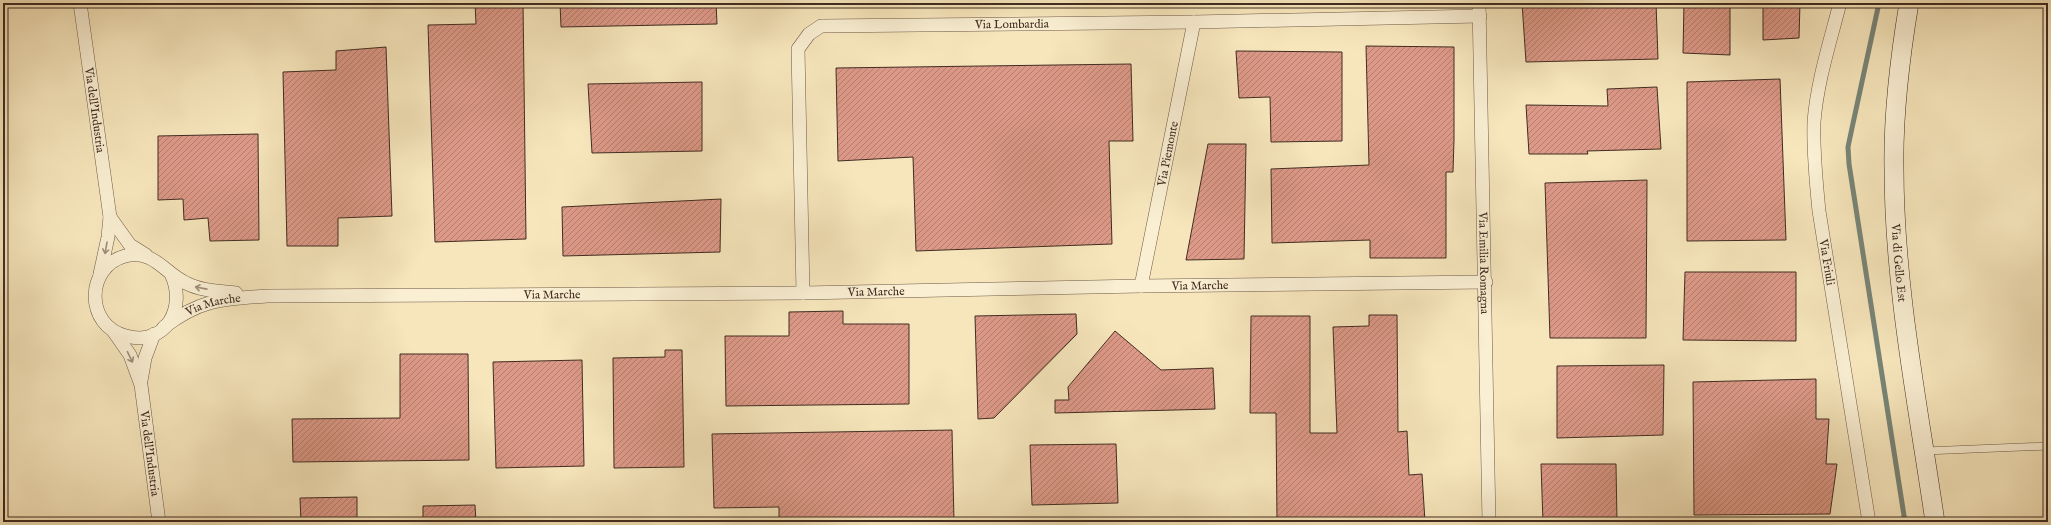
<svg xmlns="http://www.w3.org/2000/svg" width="2051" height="525" font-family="'IM FELL English',serif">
<defs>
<pattern id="building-hatch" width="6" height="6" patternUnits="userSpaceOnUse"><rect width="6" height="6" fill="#d98"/><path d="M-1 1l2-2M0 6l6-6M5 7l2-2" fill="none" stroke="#b57d6f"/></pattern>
</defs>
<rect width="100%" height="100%" fill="#f7e6bc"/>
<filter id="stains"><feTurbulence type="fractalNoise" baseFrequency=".005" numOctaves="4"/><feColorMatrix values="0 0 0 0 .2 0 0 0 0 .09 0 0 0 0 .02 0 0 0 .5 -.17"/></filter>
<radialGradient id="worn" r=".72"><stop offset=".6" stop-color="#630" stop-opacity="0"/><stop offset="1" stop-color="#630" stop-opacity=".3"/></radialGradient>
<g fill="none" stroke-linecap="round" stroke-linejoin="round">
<!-- stream -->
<path stroke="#788577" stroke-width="5" d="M 1879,3 L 1852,128 L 1848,147 L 1849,164 L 1905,522"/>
</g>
<!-- building -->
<path fill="url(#building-hatch)" stroke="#412c21" d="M 475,3 L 523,3 L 526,239 L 435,242 L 428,25 L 476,24 Z
M 560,3 L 716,3 L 717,24 L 561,27 Z
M 1522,3 L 1656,3 L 1658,59 L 1526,62 Z
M 1684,3 L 1730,3 L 1730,55 L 1683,53 Z
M 1763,3 L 1800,3 L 1799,38 L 1763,40 Z
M 1366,46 L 1454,47 L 1454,140 L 1453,172 L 1446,172 L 1446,258 L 1370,258 L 1370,240 L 1272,243 L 1271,169 L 1369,165 Z
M 386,47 L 392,216 L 338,218 L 338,246 L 287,246 L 283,72 L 336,70 L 336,51 Z
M 1236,51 L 1342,52 L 1342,141 L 1271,142 L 1270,97 L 1239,98 Z
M 1131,64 L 1133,141 L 1109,141 L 1112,244 L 916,251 L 913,157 L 838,161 L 836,68 Z
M 1780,79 L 1786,240 L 1687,241 L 1687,82 Z
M 702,82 L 702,151 L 592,153 L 588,84 Z
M 1657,87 L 1661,149 L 1587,151 L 1588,154 L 1529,154 L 1526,105 L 1608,106 L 1607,89 Z
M 258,134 L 259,240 L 210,241 L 208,218 L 184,220 L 183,199 L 158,200 L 158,136 Z
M 1208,144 L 1246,144 L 1244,259 L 1186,260 Z
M 1647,180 L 1646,338 L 1550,338 L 1545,183 Z
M 721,199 L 720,252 L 563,256 L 562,207 Z
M 1685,272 L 1796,272 L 1796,341 L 1683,340 Z
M 843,311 L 843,324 L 909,324 L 909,404 L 726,406 L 725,336 L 789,336 L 789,312 Z
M 1076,314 L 1077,334 L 994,418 L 978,419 L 975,316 Z
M 1369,315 L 1397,315 L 1398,432 L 1407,431 L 1409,475 L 1422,474 L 1425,522 L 1277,522 L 1276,413 L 1250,413 L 1251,316 L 1310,316 L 1310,433 L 1337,433 L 1333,327 L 1369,326 Z
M 1115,331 L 1161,370 L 1213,368 L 1215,409 L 1055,413 L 1055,400 L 1069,400 L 1068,387 Z
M 665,350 L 682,350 L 684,467 L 614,468 L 613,358 L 665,357 Z
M 400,354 L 468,354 L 469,460 L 293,462 L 292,419 L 400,418 Z
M 582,360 L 584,466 L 496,468 L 493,362 Z
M 1664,365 L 1663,435 L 1557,438 L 1557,366 Z
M 1816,379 L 1816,419 L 1829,419 L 1826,464 L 1837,464 L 1830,514 L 1694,515 L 1693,382 Z
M 952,430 L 954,522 L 779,522 L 779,507 L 714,508 L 712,434 Z
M 1116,444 L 1118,503 L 1032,505 L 1030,445 Z
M 1541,464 L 1616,464 L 1617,522 L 1543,522 Z
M 357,497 L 357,522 L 301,522 L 300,498 Z
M 475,505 L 476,522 L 423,522 L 423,506 Z"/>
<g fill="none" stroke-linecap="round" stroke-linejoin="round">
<!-- service casing -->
<g stroke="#6e5a48" stroke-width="8">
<path id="service" d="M 1925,451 L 2048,446"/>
</g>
<!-- minor casing -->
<g stroke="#6e5a48" stroke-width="14">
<g id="minor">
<path id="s1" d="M 80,3 L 110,217 L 108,237 L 100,274"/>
<path id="s2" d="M 1479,3 L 1489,522"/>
<path id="s3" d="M 1840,3 C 1830,42 1817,82 1814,122 C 1813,152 1816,181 1819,211 L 1869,522"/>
<path d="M 110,217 L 130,245 L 146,255"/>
<path d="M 171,274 C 187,307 166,347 126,336 C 85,326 85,267 125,256 C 154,249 164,273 186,283 C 201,291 219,291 236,293"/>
<path id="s4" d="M 1141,286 L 1194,22"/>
<path id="s5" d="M 803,293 L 798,49 L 809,34 L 821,26 L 1194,22 L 1480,16"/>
<path id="s6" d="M 164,327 C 201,299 222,299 267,296 L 803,293 L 1141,286 L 1486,282"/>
<path id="s7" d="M 114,332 L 130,355 L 141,385 L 159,522"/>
<path d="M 141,381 L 145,358 L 154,334"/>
</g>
</g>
<!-- secondary casing -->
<g stroke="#412c21" stroke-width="20">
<g id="secondary">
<path id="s8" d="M 1909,3 C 1900,57 1893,113 1894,168 C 1894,287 1918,405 1935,522"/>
</g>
</g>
<!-- service -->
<use href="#service" stroke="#faefd3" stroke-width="7"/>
<!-- minor -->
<use href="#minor" stroke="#faefd3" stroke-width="13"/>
<!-- secondary -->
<use href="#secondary" stroke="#faefd3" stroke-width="19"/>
</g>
<!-- one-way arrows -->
<defs><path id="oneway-shaft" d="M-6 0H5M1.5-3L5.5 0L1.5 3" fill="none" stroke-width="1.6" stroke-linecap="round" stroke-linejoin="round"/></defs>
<g stroke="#9e8e7a">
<use href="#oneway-shaft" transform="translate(106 248) rotate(100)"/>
<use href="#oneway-shaft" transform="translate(201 288) rotate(-169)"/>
<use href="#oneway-shaft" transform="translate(130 357) rotate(64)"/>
</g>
<g text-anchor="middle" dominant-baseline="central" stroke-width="3" stroke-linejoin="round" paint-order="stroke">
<!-- street labels -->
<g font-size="12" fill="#412c21" stroke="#faefd3">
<text stroke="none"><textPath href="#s5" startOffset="468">Via Lombardia</textPath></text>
<text stroke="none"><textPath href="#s1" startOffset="108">Via dell'Industria</textPath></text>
<text stroke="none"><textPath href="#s4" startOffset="135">Via Piemonte</textPath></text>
<text stroke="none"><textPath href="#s2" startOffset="260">Via Emilia Romagna</textPath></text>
<text stroke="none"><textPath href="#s3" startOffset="263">Via Friuli</textPath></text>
<text stroke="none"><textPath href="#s8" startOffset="261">Via di Gello Est</textPath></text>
<text stroke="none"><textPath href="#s6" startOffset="1043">Via Marche</textPath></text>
<text stroke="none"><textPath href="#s6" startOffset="719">Via Marche</textPath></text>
<text stroke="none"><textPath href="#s6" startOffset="395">Via Marche</textPath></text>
<text stroke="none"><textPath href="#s6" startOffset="55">Via Marche</textPath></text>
<text stroke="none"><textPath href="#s7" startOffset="129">Via dell'Industria</textPath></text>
</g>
</g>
<!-- margin -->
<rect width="2051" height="525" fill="none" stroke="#f7e6bc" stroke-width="16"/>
<rect x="4" y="4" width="2043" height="517" fill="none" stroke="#412c21" stroke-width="2"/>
<rect x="8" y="8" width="2035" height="509" fill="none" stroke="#412c21"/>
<rect width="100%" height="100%" filter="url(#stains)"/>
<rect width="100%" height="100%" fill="url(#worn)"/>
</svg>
